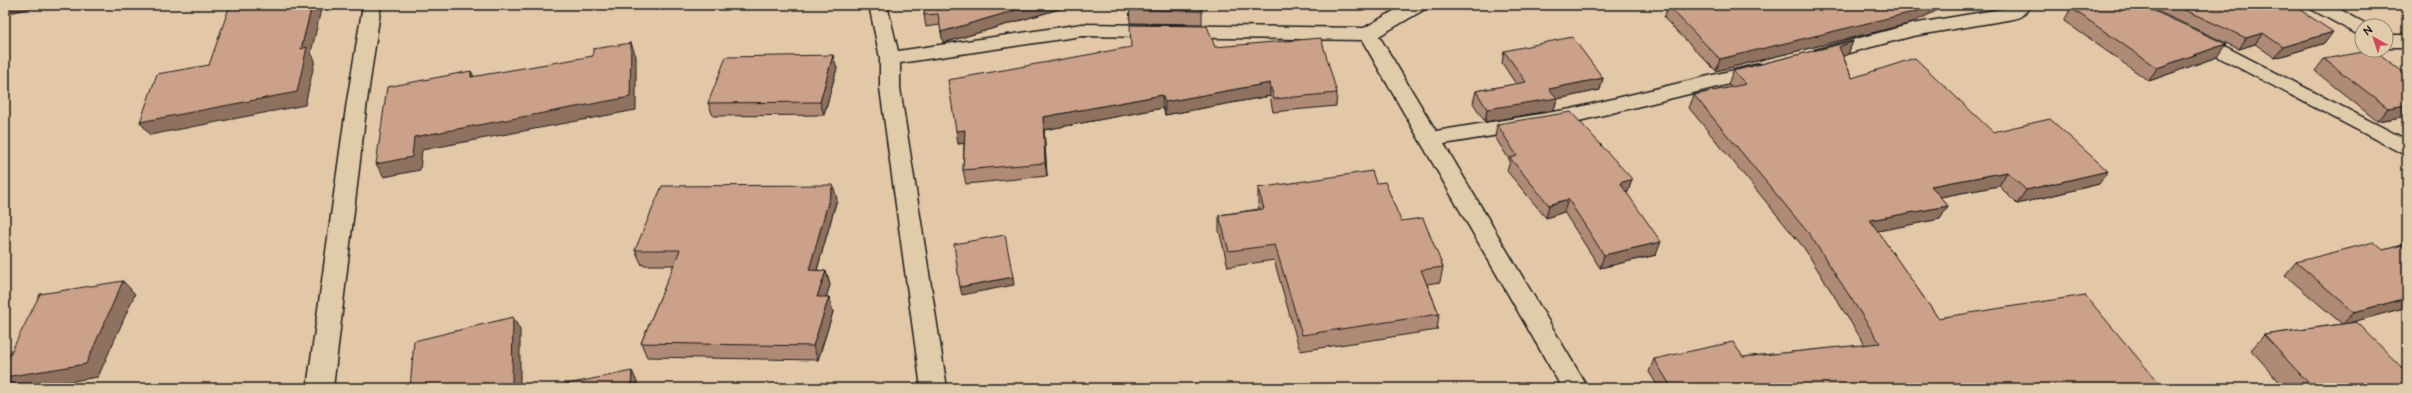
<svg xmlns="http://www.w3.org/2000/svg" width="2412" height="393" font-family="'Architects Daughter',sans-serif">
<rect width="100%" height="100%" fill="#e3c8a8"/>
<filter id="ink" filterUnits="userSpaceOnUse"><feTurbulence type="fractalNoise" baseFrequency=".025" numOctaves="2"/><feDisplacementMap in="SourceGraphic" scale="8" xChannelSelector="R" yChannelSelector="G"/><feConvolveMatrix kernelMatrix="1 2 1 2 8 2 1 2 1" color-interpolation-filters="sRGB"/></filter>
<g filter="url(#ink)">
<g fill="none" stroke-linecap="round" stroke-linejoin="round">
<!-- minor casing -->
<g stroke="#1c1c1c" stroke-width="3">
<path id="minor" d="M 363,5 L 381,5 L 367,101 L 333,388 L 307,388 L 347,101 Z
M 869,5 L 887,5 L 898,51 L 1082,24 L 1364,28 L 1404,5 L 1427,5 L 1425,9 L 1379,36 L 1436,131 L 1571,109 L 1759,64 L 1766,65 L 1769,70 L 1766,75 L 1571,123 L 1444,144 L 1588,388 L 1562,388 L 1362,40 L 1082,36 L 900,63 L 900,88 L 947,388 L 921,388 L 880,88 L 880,58 Z
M 2012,5 L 2033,5 L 2020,17 L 2013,19 L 1913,36 L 1822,60 L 1815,58 L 1812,54 L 1815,50 L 1912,24 L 2007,8 Z
M 2309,5 L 2332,5 L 2370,26 L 2362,26 L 2362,35 L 2355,33 L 2311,9 Z
M 2195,31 L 2407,140 L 2407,156 L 2188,41 L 2185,37 L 2188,33 Z
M 2386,35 L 2407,35 L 2407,47 L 2386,47 Z"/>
</g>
<!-- minor -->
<use href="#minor" fill="#e0ccaa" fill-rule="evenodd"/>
</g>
<!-- wall -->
<path fill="#af8a76" stroke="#1c1c1c" d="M 925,5 L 1073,5 L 943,43 L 940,25 L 926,27 L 924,15 Z
M 1129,5 L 1202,11 L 1202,24 L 1130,23 Z
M 2144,5 L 2293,5 L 2325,43 L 2275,58 L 2255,44 L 2239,49 Z
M 1668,6 L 1912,23 L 1716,71 L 1664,18 Z
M 2071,8 L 2217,57 L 2149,81 L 2064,21 Z
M 1853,41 L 1848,54 L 1843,56 L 1852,78 L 1993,132 L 2099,184 L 2017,204 L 1999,186 L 1940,197 L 1948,206 L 1940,219 L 1877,231 L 1938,318 L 2163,388 L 1659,388 L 1649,372 L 1654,359 L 1743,357 L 1865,345 L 1804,248 L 1689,108 L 1694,95 L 1731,87 L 1728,84 L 1733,71 Z
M 1215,47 L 1337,93 L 1336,106 L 1273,112 L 1270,96 L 1165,115 L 1163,108 L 1044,130 L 1047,176 L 966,184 L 963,170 L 964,143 L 958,144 Z
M 1504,51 L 1603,78 L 1600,90 L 1557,99 L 1554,110 L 1485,122 L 1473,103 L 1476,91 L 1516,84 L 1502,63 Z
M 2324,59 L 2407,116 L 2377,121 L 2315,71 Z
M 837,68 L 824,115 L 713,116 L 708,103 Z
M 1497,124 L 1632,179 L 1628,192 L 1627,193 L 1656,255 L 1600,268 L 1564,212 L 1546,218 L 1507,171 L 1510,161 L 1495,137 Z
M 1376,183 L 1401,221 L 1443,267 L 1440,282 L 1427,284 L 1439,314 L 1437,330 L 1300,351 L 1274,260 L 1228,267 L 1219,230 L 1219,215 L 1259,209 L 1258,204 L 1258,188 Z
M 837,199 L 817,270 L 826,271 L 830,285 L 826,297 L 829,297 L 833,312 L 818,360 L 647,357 L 641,343 L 674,265 L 642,265 L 635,250 Z
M 2407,244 L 2407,307 L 2344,324 L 2407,388 L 2285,388 L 2251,350 L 2264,335 L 2342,324 L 2285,275 L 2296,262 L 2383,250 Z"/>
<!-- shaded-wall -->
<path fill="#8f7160" stroke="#1c1c1c" d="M 5,5 L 45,5 L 5,14 Z
M 312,5 L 322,5 L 311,53 L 315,60 L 305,105 L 150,135 L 140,122 L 301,49 Z
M 1033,5 L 1073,5 L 943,43 L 941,32 Z
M 1929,5 L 1948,5 L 1912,23 L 1716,71 L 1720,59 Z
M 2333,32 L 2325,43 L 2275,58 L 2283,47 Z
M 2263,33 L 2255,44 L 2239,49 L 2246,38 Z
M 1853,41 L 1848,54 L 1834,61 L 1839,47 Z
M 631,43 L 636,56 L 636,110 L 422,150 L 420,170 L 384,177 L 376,164 L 414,137 Z
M 2226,44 L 2217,57 L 2149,81 L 2157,68 Z
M 833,55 L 837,68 L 824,115 L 820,102 Z
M 471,71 L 478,84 L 471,77 Z
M 1603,78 L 1600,90 L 1557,99 L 1554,110 L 1485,122 L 1487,109 L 1549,89 Z
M 1270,83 L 1270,96 L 1165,115 L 1165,102 Z
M 1162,95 L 1163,108 L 1044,130 L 1047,176 L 1045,163 L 1043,117 Z
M 2407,105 L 2407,116 L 2377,121 L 2388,108 Z
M 965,130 L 967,143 L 958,144 L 956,131 Z
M 2108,171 L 2099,184 L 2017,204 L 2026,190 Z
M 2007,172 L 1999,186 L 1924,200 L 1931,186 Z
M 1632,179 L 1628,192 L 1616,196 L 1620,183 Z
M 833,185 L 837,199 L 813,284 L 809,270 Z
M 1568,199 L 1564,212 L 1546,218 L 1549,205 Z
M 1948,206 L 1940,219 L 1863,234 L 1870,220 Z
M 1661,242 L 1656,255 L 1600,268 L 1604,255 Z
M 826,271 L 830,285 L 822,311 L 817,297 Z
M 1013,277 L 1014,285 L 962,295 L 960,287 Z
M 123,281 L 135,294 L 98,377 L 30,388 L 7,388 L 5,386 L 5,377 Z
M 829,297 L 833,312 L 818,360 L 813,346 Z
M 2407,298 L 2407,307 L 2342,325 L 2354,312 Z
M 513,317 L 520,330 L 520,388 L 491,388 Z
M 632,371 L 638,384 L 638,388 L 631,388 Z"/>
<!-- building -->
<path fill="#cca189" stroke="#1c1c1c" d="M 230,5 L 312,5 L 301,49 L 307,47 L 297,92 L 140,122 L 157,74 L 209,65 Z
M 925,5 L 1033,5 L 941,32 L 938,14 L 924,15 Z
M 1129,5 L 1201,5 L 1202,11 L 1129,10 Z
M 1674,5 L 1929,5 L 1917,11 L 1720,59 L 1668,6 Z
M 2080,5 L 2141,5 L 2226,44 L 2157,68 L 2071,8 Z
M 2174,5 L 2293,5 L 2333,32 L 2283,47 L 2263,33 L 2246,38 Z
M 1130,25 L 1207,26 L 1215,47 L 1321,38 L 1337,93 L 1274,99 L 1270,83 L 1165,102 L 1162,95 L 1043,117 L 1045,163 L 963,170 L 965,130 L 956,131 L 948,80 L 1131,47 Z
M 1572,37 L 1603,78 L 1549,89 L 1557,98 L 1487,109 L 1476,91 L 1526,82 L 1504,51 Z
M 1853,41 L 1839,47 L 1852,78 L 1915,58 L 1993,132 L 2050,119 L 2108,171 L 2026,190 L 2007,172 L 1931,186 L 1948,206 L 1870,220 L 1938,318 L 2085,295 L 2163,388 L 1672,388 L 1654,359 L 1733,342 L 1743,357 L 1880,343 L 1810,235 L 1694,95 L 1746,84 L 1733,71 Z
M 631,43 L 630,97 L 414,137 L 412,157 L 376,164 L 387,87 L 471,71 L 471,77 L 593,56 L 593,49 Z
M 2374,50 L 2407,75 L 2407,105 L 2388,108 L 2324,59 Z
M 833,55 L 820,102 L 708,103 L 726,57 Z
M 1571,112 L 1632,179 L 1620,183 L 1661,242 L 1604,255 L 1568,199 L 1549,205 L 1510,158 L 1517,156 L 1497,124 Z
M 1372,171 L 1376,183 L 1385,182 L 1401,221 L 1423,218 L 1443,267 L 1421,270 L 1439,314 L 1302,335 L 1275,245 L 1229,251 L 1219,215 L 1264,209 L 1258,188 Z
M 833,185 L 809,270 L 826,271 L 817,297 L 829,297 L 813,346 L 641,343 L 680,250 L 635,250 L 662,186 Z
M 1005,235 L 1013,277 L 960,287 L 954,244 Z
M 2374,242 L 2383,250 L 2407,244 L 2407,298 L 2354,312 L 2296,262 Z
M 123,281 L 86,364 L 5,377 L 5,364 L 40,294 Z
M 513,317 L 512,383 L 491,388 L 410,388 L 414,341 Z
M 2357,322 L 2407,373 L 2407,388 L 2313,388 L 2264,335 Z
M 632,371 L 631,388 L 547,388 Z"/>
</g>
<!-- margin -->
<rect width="2412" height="393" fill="none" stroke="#e0ccaa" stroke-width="20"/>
<rect x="10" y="10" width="2392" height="373" fill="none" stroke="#1c1c1c" stroke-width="1.5" filter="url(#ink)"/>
<!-- north arrow -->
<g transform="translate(2374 38) rotate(321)"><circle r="19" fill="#e0ccaa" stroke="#928671"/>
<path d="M0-3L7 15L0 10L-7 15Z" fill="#d1495b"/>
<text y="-6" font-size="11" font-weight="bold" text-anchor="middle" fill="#1c1c1c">N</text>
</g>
</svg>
